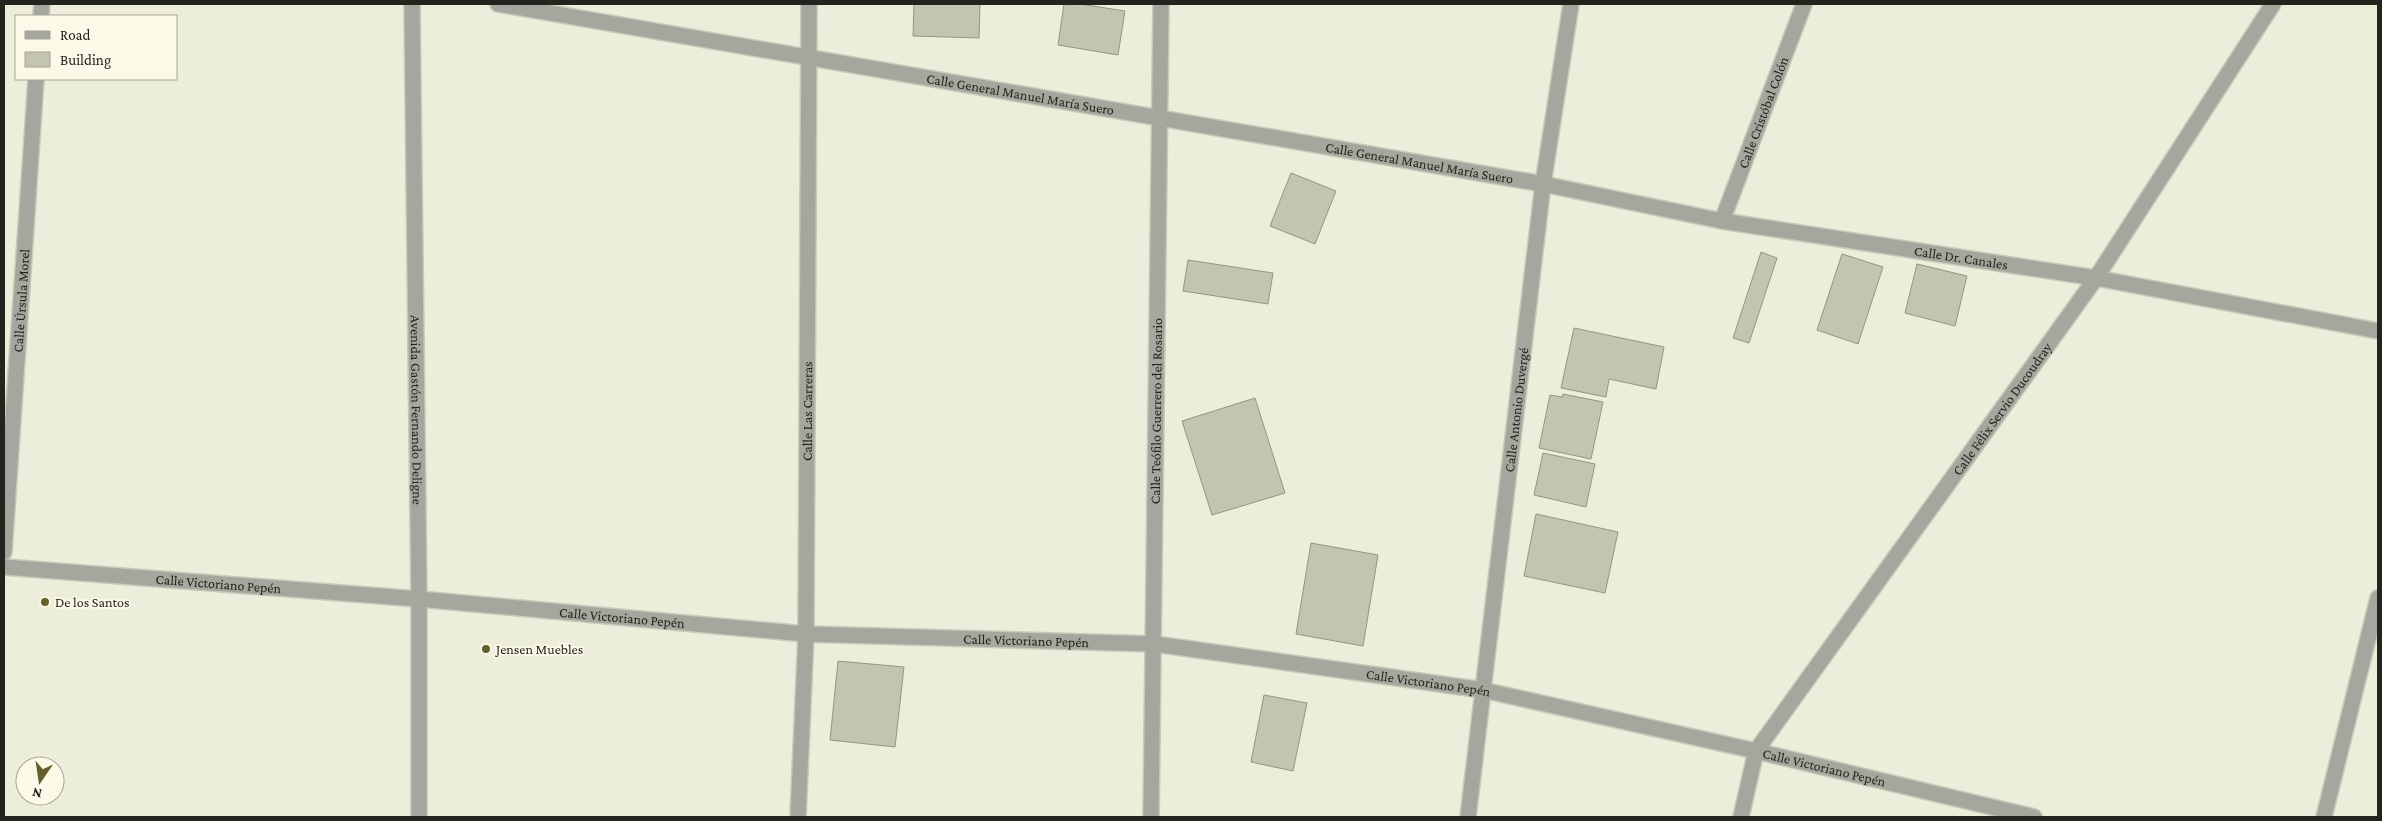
<svg xmlns="http://www.w3.org/2000/svg" width="2382" height="821" font-family="'Crimson Pro',serif">
<rect width="100%" height="100%" fill="#ededdb"/>
<!-- building -->
<path fill="#c4c4b3" stroke="#969585" d="M 914,4 L 980,4 L 979,38 L 913,36 Z
M 1064,4 L 1080,4 L 1125,11 L 1118,55 L 1058,45 Z
M 1291,173 L 1336,191 L 1315,244 L 1270,226 Z
M 1761,252 L 1777,258 L 1749,343 L 1733,338 Z
M 1842,254 L 1883,267 L 1858,344 L 1817,330 Z
M 1188,260 L 1273,273 L 1268,304 L 1183,291 Z
M 1917,264 L 1967,276 L 1955,326 L 1905,313 Z
M 1574,328 L 1664,347 L 1656,389 L 1609,379 L 1606,397 L 1561,388 Z
M 1563,394 L 1603,402 L 1591,459 L 1539,448 L 1550,395 L 1562,397 Z
M 1255,398 L 1285,493 L 1212,515 L 1182,421 Z
M 1543,453 L 1595,464 L 1586,507 L 1534,495 Z
M 1536,514 L 1618,532 L 1605,593 L 1524,576 Z
M 1311,543 L 1378,555 L 1363,646 L 1296,634 Z
M 838,661 L 904,667 L 895,747 L 830,740 Z
M 1264,695 L 1307,703 L 1293,771 L 1251,762 Z"/>
<g fill="none" stroke-linecap="round" stroke-linejoin="round">
<!-- minor casing -->
<g stroke="#c9c9b9" stroke-width="18">
<g id="minor">
<path id="s1" d="M 412,4 L 419,599 L 419,817"/>
<path id="s2" d="M 498,4 L 1543,184 L 1722,221 L 2096,278 L 2378,331"/>
<path d="M 41,16 L 42,4"/>
<path id="s3" d="M 1722,221 L 1804,4"/>
<path id="s4" d="M 4,552 L 36,79"/>
<path id="s5" d="M 4,567 L 419,599 L 806,634 L 1155,644 L 1483,690 L 1756,751 L 2034,817"/>
<path id="s6" d="M 798,817 L 806,634 L 809,4"/>
<path id="s7" d="M 1151,817 L 1161,4"/>
<path id="s8" d="M 1468,817 L 1543,184 L 1571,4"/>
<path id="s9" d="M 1741,817 L 1756,751 L 2096,278 L 2273,4"/>
<path d="M 2324,817 L 2378,598"/>
</g>
</g>
<!-- minor -->
<use href="#minor" stroke="#a6a69e" stroke-width="15"/>
</g>
<!-- markers -->
<g fill="#625f2b" stroke="#fbfae9" stroke-width="2">
<circle cx="45" cy="602" r="5"/>
<circle cx="486" cy="649" r="5"/>
</g>
<g text-anchor="middle" dominant-baseline="central" stroke-width="4" stroke-linejoin="round" paint-order="stroke">
<!-- street labels -->
<g font-size="14" fill="#24231d" stroke="#fbfae9">
<text stroke="none"><textPath href="#s2" startOffset="530">Calle General Manuel María Suero</textPath></text>
<text stroke="none"><textPath href="#s3" startOffset="116">Calle Cristóbal Colón</textPath></text>
<text stroke="none"><textPath href="#s2" startOffset="935">Calle General Manuel María Suero</textPath></text>
<text stroke="none"><textPath href="#s2" startOffset="1485">Calle Dr. Canales</textPath></text>
<text stroke="none"><textPath href="#s4" startOffset="252">Calle Úrsula Morel</textPath></text>
<text stroke="none"><textPath href="#s9" startOffset="489">Calle Félix Servio Ducoudray</textPath></text>
<text stroke="none"><textPath href="#s1" startOffset="406">Avenida Gastón Fernando Deligne</textPath></text>
<text stroke="none"><textPath href="#s8" startOffset="410">Calle Antonio Duvergé</textPath></text>
<text stroke="none"><textPath href="#s6" startOffset="406">Calle Las Carreras</textPath></text>
<text stroke="none"><textPath href="#s7" startOffset="406">Calle Teófilo Guerrero del Rosario</textPath></text>
<text stroke="none"><textPath href="#s5" startOffset="215">Calle Victoriano Pepén</textPath></text>
<text stroke="none"><textPath href="#s5" startOffset="620">Calle Victoriano Pepén</textPath></text>
<text stroke="none"><textPath href="#s5" startOffset="1025">Calle Victoriano Pepén</textPath></text>
<text stroke="none"><textPath href="#s5" startOffset="1430">Calle Victoriano Pepén</textPath></text>
<text stroke="none"><textPath href="#s5" startOffset="1835">Calle Victoriano Pepén</textPath></text>
</g>
<!-- poi labels -->
<g font-size="14" fill="#24231d" stroke="#fbfae9" text-anchor="start">
<text x="55" y="602">De los Santos</text>
<text x="496" y="649">Jensen Muebles</text>
</g>
</g>
<!-- border -->
<rect width="2382" height="821" fill="none" stroke="#24231d" stroke-width="10"/>
<!-- legend -->
<rect x="15" y="15" width="162" height="65" fill="#fbfae9" stroke="#a5a497"/>
<rect x="25" y="31" width="25" height="8" fill="#a6a69e" stroke="#a5a497"/>
<text x="60" y="40" font-size="15" fill="#24231d">Road</text>
<rect x="25" y="52" width="25" height="15" fill="#c4c4b3" stroke="#a5a497"/>
<text x="60" y="65" font-size="15" fill="#24231d">Building</text>
<!-- north arrow -->
<g transform="translate(40 781) rotate(193)"><circle r="24" fill="#fbfae9" stroke="#a5a497"/>
<path d="M0-4L9 19L0 12L-9 19Z" fill="#625f2b"/>
<text y="-8" font-size="14" font-weight="bold" text-anchor="middle" fill="#24231d">N</text>
</g>
</svg>
